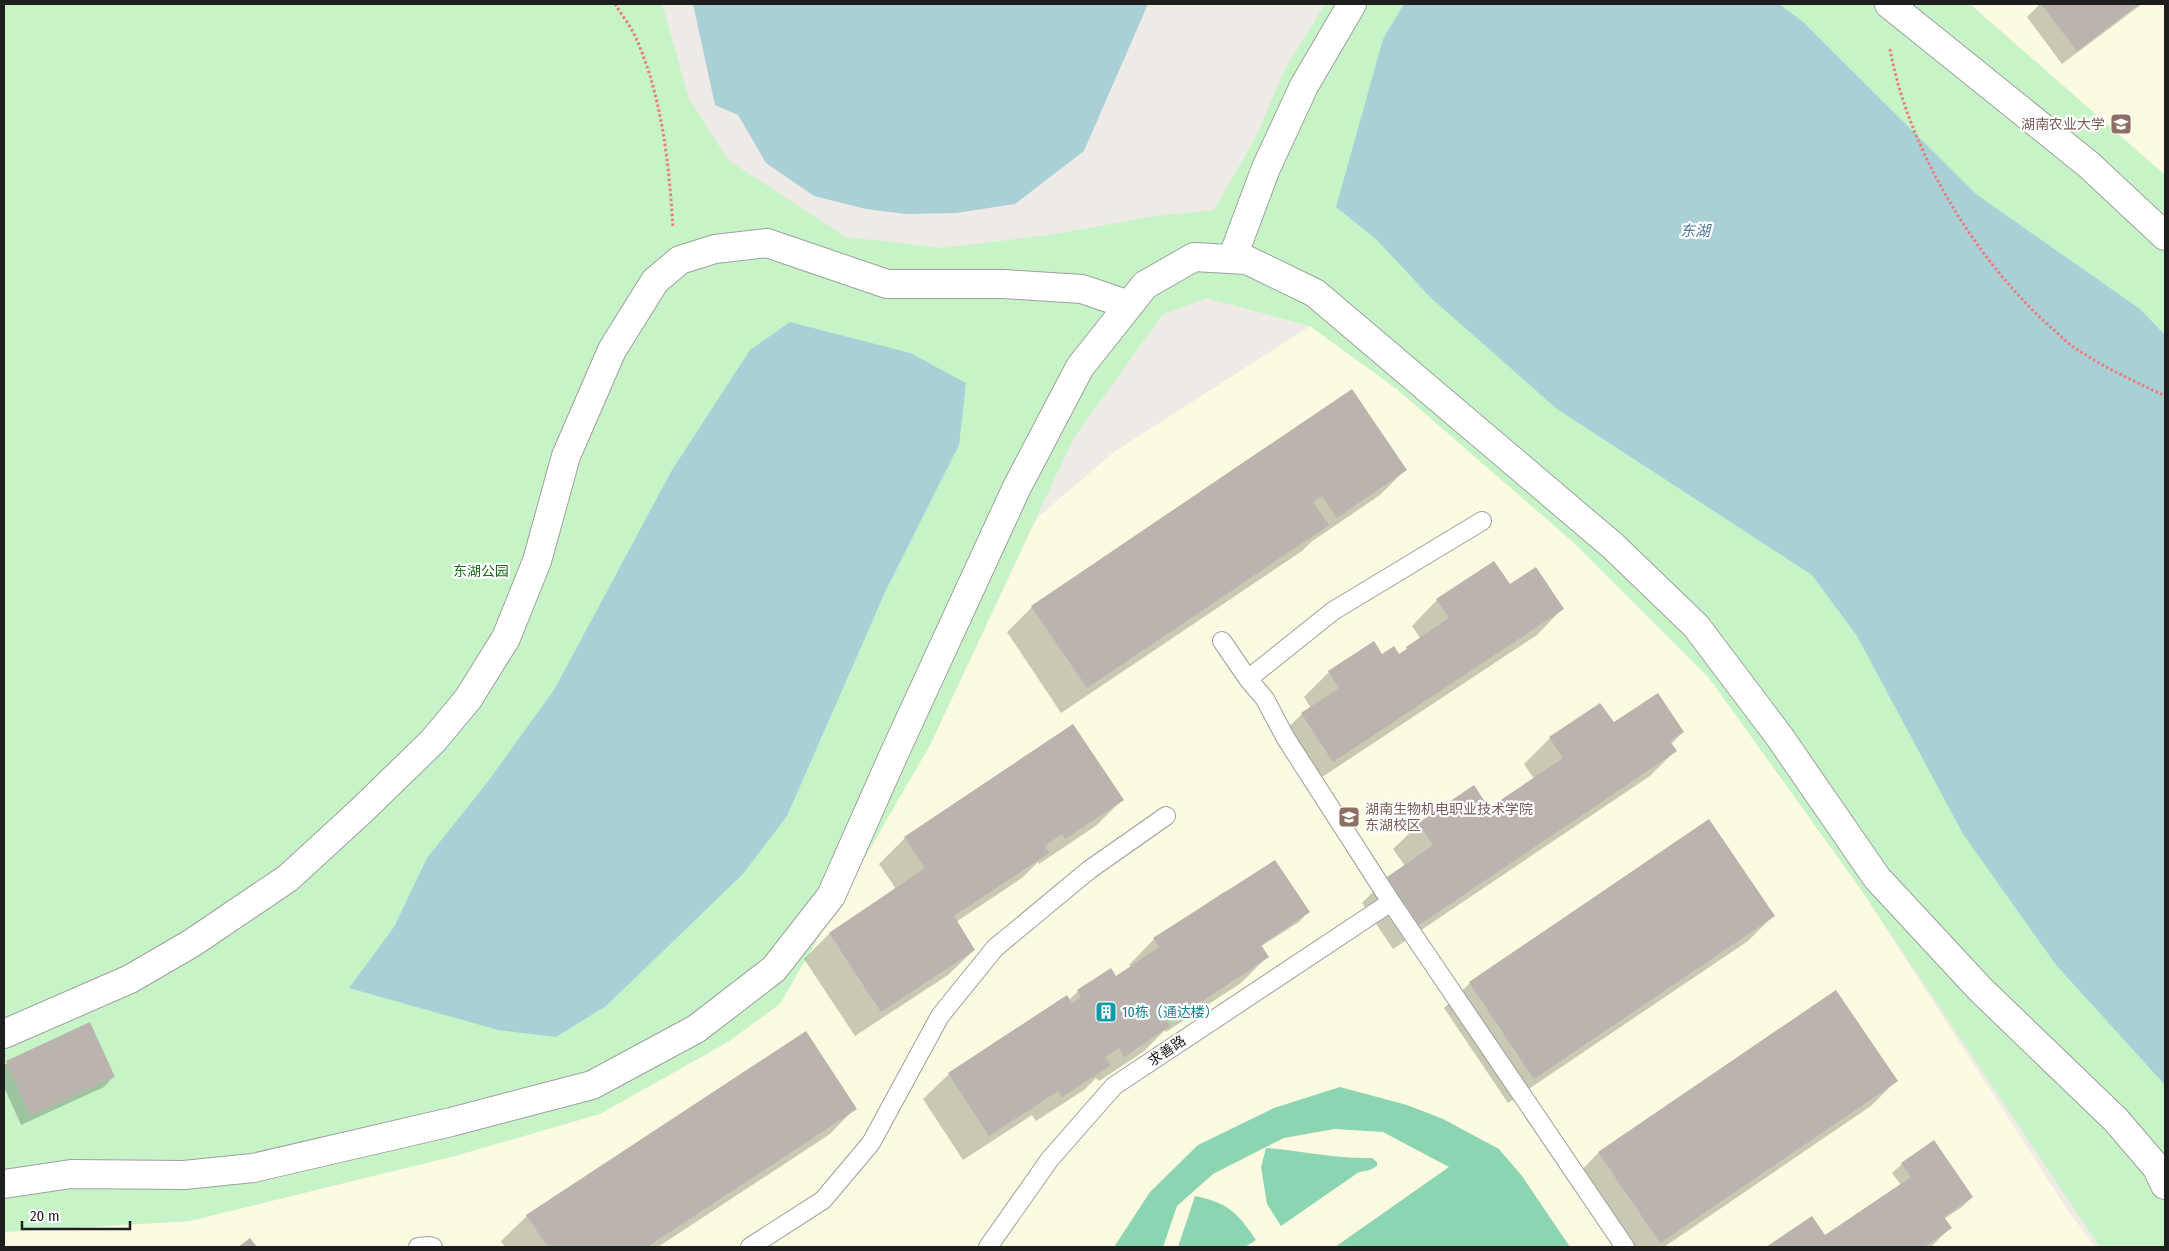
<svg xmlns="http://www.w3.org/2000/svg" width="2169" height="1251" font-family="'Fira Sans Condensed','Noto Sans SC',sans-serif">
<rect width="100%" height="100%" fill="#eeeae5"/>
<!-- education -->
<path fill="#fcfae0" d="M 1950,4 L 2165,4 L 2165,203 Z
M 1310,326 L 1398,390 L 1573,542 L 1709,678 L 1860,888 L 2067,1209 L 2095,1247 L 4,1247 L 4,1232 L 190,1221 L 930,745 L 1037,518 L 1114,452 Z"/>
<!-- park -->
<path fill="#c6f4c7" d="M 4,4 L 662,4 L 689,99 L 728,160 L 846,237 L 943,248 L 1056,234 L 1149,217 L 1214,210 L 1256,137 L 1284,71 L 1325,4 L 1970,4 L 2165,175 L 2165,1247 L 2100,1247 L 1860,888 L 1709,678 L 1573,542 L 1398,390 L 1310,326 L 1207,298 L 1163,314 L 1073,439 L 930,745 L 780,1004 L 728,1042 L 600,1114 L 455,1156 L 190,1221 L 4,1232 Z"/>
<!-- pitch -->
<path fill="#8bd5b3" d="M 1340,1087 L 1407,1105 L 1443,1119 L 1499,1149 L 1522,1176 L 1570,1247 L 1335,1247 L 1449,1167 L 1383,1132 L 1334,1129 L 1284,1138 L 1213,1174 L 1177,1206 L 1163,1247 L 1114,1247 L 1150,1192 L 1198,1145 L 1274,1108 Z
M 1266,1148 C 1302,1151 1337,1159 1372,1158 L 1377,1162 L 1377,1166 L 1370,1170 L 1359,1172 L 1281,1226 L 1267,1204 L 1261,1167 Z
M 1195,1196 C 1228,1203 1237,1212 1256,1240 L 1245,1247 L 1178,1247 Z"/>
<!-- water -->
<path fill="#aad0d7" d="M 693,4 L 1148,4 L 1084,151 L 1015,204 L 956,213 L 906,214 L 866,209 L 814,196 L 766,163 L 738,115 L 715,105 Z
M 1404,4 L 1779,4 L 1802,21 L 1976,194 L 2140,309 L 2165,335 L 2165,1085 L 2056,965 L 1963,834 L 1857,636 L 1812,575 L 1557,409 L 1430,297 L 1377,240 L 1336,207 L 1383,39 Z
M 790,322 L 910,353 L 966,383 L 959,445 L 886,590 L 787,816 L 743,874 L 606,1006 L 556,1037 L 498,1030 L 349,988 L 394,927 L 427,858 L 486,784 L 554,690 L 672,470 L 750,350 Z"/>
<!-- shadow -->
<path fill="#0003" d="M 2040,4 L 2142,4 L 2062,64 L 2027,17 Z
M 1352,390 L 1405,470 L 1380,495 L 1311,542 L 1302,551 L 1061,713 L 1007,632 L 1032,607 Z
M 1509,586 L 1562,609 L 1537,635 L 1307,787 L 1276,739 L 1302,714 L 1311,708 L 1304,697 L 1329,672 L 1382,656 L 1399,655 L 1420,638 L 1412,626 L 1437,600 Z
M 1600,704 L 1613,724 L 1683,732 L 1671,744 L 1675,751 L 1650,776 L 1393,949 L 1362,903 L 1387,878 L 1405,866 L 1393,849 L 1419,824 L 1489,809 L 1534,779 L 1524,764 L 1550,738 Z
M 1122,800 L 1097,825 L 1039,864 L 1038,862 L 1022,878 L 956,922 L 974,950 L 948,975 L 855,1036 L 804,959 L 829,934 L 896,889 L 879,864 L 905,838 Z
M 1224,892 L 1308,912 L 1299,922 L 1260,947 L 1267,957 L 1241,983 L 1166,1032 L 1165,1030 L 1143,1052 L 1099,1081 L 1096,1078 L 1084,1090 L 1036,1121 L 1032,1115 L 963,1160 L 923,1099 L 949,1074 L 1069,1000 L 1078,991 L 1115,977 L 1131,967 L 1129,965 L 1154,939 Z
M 1773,916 L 1748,941 L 1508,1103 L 1444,1008 L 1470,983 Z
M 1836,992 L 1896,1081 L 1871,1106 L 1664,1247 L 1620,1247 L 1573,1179 L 1598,1153 Z
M 89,1024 L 113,1077 L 104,1087 L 21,1125 L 4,1087 L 4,1065 Z
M 855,1108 L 830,1134 L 658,1247 L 505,1247 L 501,1241 L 527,1216 Z
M 1902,1164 L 1972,1197 L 1962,1207 L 1944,1219 L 1950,1228 L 1931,1247 L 1768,1247 L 1812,1218 L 1825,1236 L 1901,1185 L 1892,1173 Z"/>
<!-- building -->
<path fill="#bbb3ae" d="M 2041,4 L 2139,4 L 2077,51 Z
M 1352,389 L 1407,470 L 1337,518 L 1322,496 L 1313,502 L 1329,525 L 1087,688 L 1031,606 Z
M 1494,561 L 1510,584 L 1536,567 L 1564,609 L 1333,762 L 1301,713 L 1339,688 L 1328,671 L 1374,641 L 1382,654 L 1394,646 L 1399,654 L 1407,649 L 1406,647 L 1449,618 L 1436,599 Z
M 1658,693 L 1684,732 L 1670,741 L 1677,751 L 1419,925 L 1387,877 L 1433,845 L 1418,823 L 1474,785 L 1489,808 L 1563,758 L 1549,737 L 1600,703 L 1614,722 Z
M 1073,724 L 1124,800 L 1065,839 L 1062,834 L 1045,846 L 1049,853 L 954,916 L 975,950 L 881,1012 L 829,933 L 925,868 L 904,837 Z
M 1709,819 L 1775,916 L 1534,1079 L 1469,982 Z
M 1275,860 L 1310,912 L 1261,945 L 1269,957 L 1192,1008 L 1188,1001 L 1164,1017 L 1170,1026 L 1124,1057 L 1119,1048 L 1105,1057 L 1111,1065 L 1062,1097 L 1058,1091 L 989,1136 L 948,1073 L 1067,995 L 1072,1003 L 1081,997 L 1077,990 L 1111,968 L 1116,976 L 1159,947 L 1153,938 Z
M 1836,990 L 1898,1081 L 1660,1243 L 1598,1152 Z
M 90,1022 L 115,1077 L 30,1116 L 6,1061 Z
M 806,1031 L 857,1109 L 647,1247 L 548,1247 L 526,1215 Z
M 1934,1140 L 1973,1197 L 1944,1217 L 1952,1228 L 1924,1247 L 1766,1247 L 1812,1216 L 1825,1235 L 1911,1177 L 1901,1163 Z
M 250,1238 L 257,1247 L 238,1247 Z"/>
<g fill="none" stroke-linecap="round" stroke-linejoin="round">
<!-- service casing -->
<g stroke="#9f9f9f" stroke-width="20">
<path id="service" d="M 1222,641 L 1248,679 L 1265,699 L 1285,737 L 1391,902 L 1625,1247
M 1248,679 L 1333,611 L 1482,521
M 418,1247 L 429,1246 L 433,1247
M 750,1247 L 823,1200 L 871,1143 L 940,1016 L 995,948 L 1089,870 L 1166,816
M 988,1247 L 1050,1159 L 1114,1086 L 1391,902"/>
</g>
<!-- minor casing -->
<g stroke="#9f9f9f" stroke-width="30">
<path id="minor" d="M 1889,4 L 2089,165 L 2165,236
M 1232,259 L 1266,168 L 1304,86 L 1352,4
M 4,1034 L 130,979 L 192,943 L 288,878 L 361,811 L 433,741 L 468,699 L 506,638 L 537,561 L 566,456 L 612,350 L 655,281 L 680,260 L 715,249 L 767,243 L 887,284 L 1003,284 L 1082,289 L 1129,305
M 4,1184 L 71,1174 L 184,1175 L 253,1168 L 451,1122 L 592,1085 L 696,1029 L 774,969 L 831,896 L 894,754 L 1017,487 L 1080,367 L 1145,285 L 1194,257 L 1247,260 L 1315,293 L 1613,546 L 1696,626 L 1779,736 L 1877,878 L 1980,989 L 2116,1120 L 2157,1168 L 2165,1185"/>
</g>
<!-- path -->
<path stroke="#ec7c78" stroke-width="3" stroke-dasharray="2.5 2.5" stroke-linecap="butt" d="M 615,4 C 621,14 630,25 635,36 C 662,95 669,164 673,228
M 1890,49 C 1908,150 1977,263 2054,330 C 2062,337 2069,345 2078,350 C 2105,368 2136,382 2165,396"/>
<!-- service -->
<use href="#service" stroke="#fff" stroke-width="18"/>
<!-- minor -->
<use href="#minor" stroke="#fff" stroke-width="28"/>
</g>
<!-- icons -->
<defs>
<g id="university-square" transform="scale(1.125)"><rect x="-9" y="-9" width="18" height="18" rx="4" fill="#8d6e63" stroke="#fff"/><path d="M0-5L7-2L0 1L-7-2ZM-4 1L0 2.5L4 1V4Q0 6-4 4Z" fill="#fff"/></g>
<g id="building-square" transform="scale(1.125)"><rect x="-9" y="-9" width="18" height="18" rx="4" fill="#0f9aa8" stroke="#fff"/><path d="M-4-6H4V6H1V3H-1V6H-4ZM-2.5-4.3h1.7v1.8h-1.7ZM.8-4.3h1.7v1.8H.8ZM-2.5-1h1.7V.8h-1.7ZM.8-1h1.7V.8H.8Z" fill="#fff"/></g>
</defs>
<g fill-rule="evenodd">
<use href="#university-square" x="2121" y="124"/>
<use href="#university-square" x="1349" y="817"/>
<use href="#building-square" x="1106" y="1012"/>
</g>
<g text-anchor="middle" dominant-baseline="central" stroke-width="4.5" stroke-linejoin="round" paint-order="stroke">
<!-- education labels -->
<g font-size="14" fill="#785e54" stroke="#fff" text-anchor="end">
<text x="2105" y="124">湖南农业大学</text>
<text x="1365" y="809" text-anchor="start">湖南生物机电职业技术学院<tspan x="1365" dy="16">东湖校区</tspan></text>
</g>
<!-- park labels -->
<g font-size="14" fill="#177118" stroke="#fff">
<text x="481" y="571">东湖公园</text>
</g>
<!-- culture labels -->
<g font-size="14" fill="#0d838f" stroke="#fff" text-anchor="start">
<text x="1122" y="1012">10栋（通达楼）</text>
</g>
<!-- street labels -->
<g font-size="14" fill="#1e1e1e" stroke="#fff">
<text transform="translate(1167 1051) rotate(-34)">求善路</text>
</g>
<!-- water labels -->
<g font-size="15" font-style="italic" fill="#4d7795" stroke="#fff">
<text x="1695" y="231">东湖</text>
</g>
</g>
<!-- border -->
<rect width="2169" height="1251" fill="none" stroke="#1e1e1e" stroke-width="10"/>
<!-- scale -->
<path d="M22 1221v8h108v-8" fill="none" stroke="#1e1e1e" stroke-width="2.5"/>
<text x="30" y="1221" font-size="15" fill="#1e1e1e" stroke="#ffffff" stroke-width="4" paint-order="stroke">20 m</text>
</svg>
